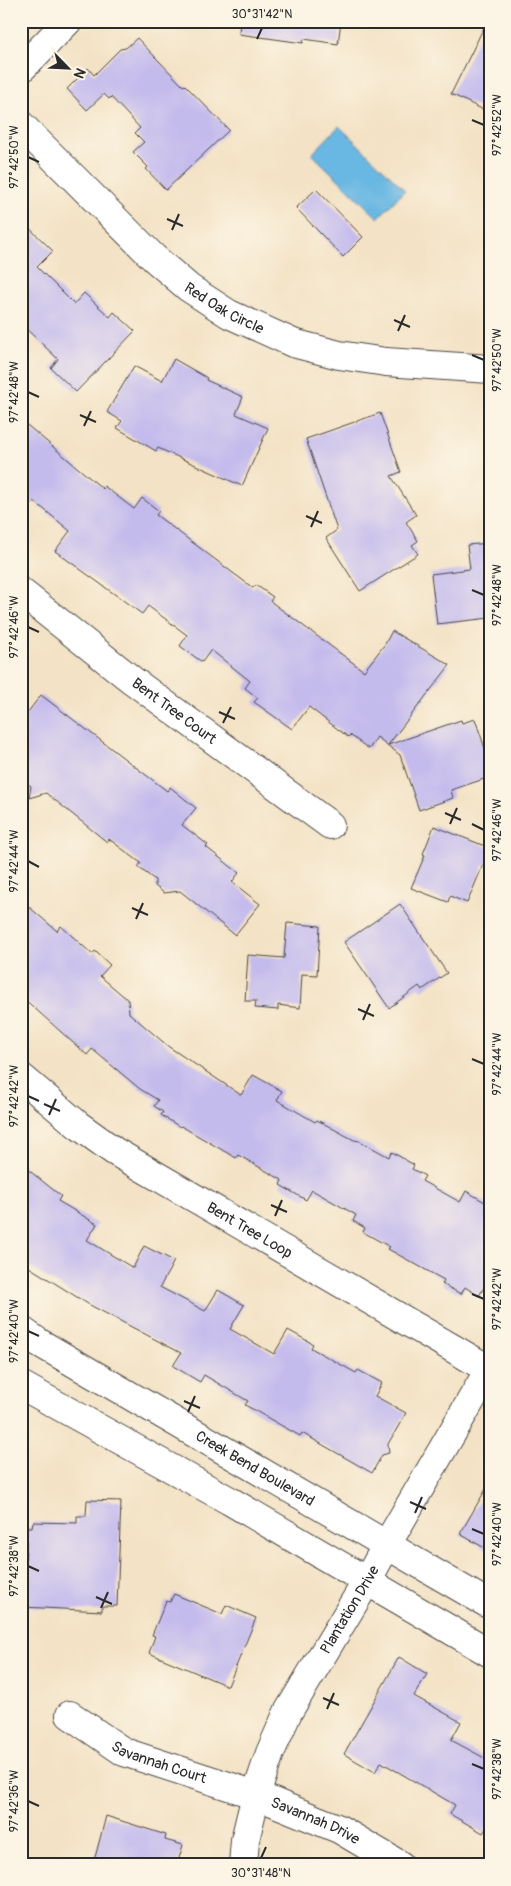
<svg xmlns="http://www.w3.org/2000/svg" width="511" height="1886" font-family="Pangolin,sans-serif">
<rect width="100%" height="100%" fill="#fcf5e5"/>
<filter id="ink" filterUnits="userSpaceOnUse"><feTurbulence type="fractalNoise" baseFrequency=".02" numOctaves="2"/><feDisplacementMap in="SourceGraphic" scale="10" xChannelSelector="R" yChannelSelector="G"/><feConvolveMatrix kernelMatrix="1 2 1 2 8 2 1 2 1" color-interpolation-filters="sRGB"/></filter>
<filter id="wash" filterUnits="userSpaceOnUse"><feTurbulence type="fractalNoise" baseFrequency=".0096" numOctaves="4" result="noise"/><feDisplacementMap in="SourceGraphic" scale="20" xChannelSelector="R" yChannelSelector="G"/><feGaussianBlur stdDeviation="1.12" result="paint"/><feColorMatrix in="noise" values="0 0 0 0 0 0 0 0 0 0 0 0 0 0 0 0 0 1.4 0 .05"/><feComposite in="paint" operator="in"/></filter>
<g filter="url(#wash)">
<rect width="100%" height="100%" fill="#f3e2c5"/>
<!-- water -->
<path fill="#69b7e3" stroke="#4a7187" d="M 339,126 L 405,190 L 378,218 L 312,154 Z"/>
<g id="blocks">
<!-- building -->
<path fill="#c4bbed" d="M 240,21 L 341,21 L 338,44 L 304,39 L 303,43 L 239,34 Z
M 487,21 L 490,21 L 490,113 L 451,94 Z
M 137,38 L 183,86 L 185,85 L 229,130 L 166,190 L 146,169 L 148,167 L 133,152 L 144,142 L 135,133 L 140,128 L 111,97 L 109,99 L 104,94 L 87,110 L 67,89 L 88,68 L 94,75 L 120,49 L 126,48 Z
M 316,189 L 363,237 L 343,257 L 296,208 Z
M 21,220 L 53,251 L 37,267 L 74,304 L 84,293 L 110,317 L 114,312 L 135,331 L 76,392 L 51,368 L 58,359 L 21,324 Z
M 174,359 L 207,378 L 206,380 L 243,397 L 236,414 L 268,428 L 242,486 L 158,448 L 156,451 L 117,428 L 122,421 L 107,412 L 134,366 L 162,381 Z
M 380,413 L 401,472 L 391,476 L 416,515 L 406,522 L 418,541 L 412,545 L 418,554 L 360,591 L 326,538 L 337,530 L 306,439 Z
M 21,420 L 103,489 L 104,486 L 134,509 L 142,498 L 159,511 L 156,515 L 253,588 L 256,585 L 273,597 L 270,601 L 364,671 L 385,644 L 392,631 L 450,665 L 388,745 L 461,720 L 462,723 L 475,719 L 490,763 L 490,777 L 451,790 L 453,798 L 419,810 L 400,755 L 377,737 L 369,749 L 350,735 L 348,737 L 309,707 L 292,729 L 254,702 L 258,698 L 245,688 L 250,681 L 211,650 L 202,662 L 180,646 L 187,635 L 148,606 L 142,614 L 55,551 L 70,531 L 34,501 L 21,516 Z
M 490,543 L 490,618 L 437,624 L 431,574 L 470,569 L 467,545 Z
M 41,695 L 167,791 L 170,787 L 196,808 L 182,825 L 208,845 L 206,847 L 239,873 L 232,882 L 260,904 L 235,935 L 180,891 L 164,893 L 155,886 L 155,880 L 138,867 L 141,863 L 109,839 L 107,842 L 46,793 L 29,798 L 31,786 L 21,779 L 21,721 Z
M 434,826 L 490,848 L 490,863 L 483,865 L 467,903 L 450,896 L 448,902 L 411,888 L 425,855 L 423,854 Z
M 21,900 L 57,931 L 61,926 L 92,954 L 95,951 L 110,965 L 100,976 L 128,1000 L 129,1013 L 169,1047 L 241,1095 L 253,1075 L 282,1091 L 277,1100 L 315,1122 L 317,1120 L 354,1140 L 360,1141 L 389,1157 L 392,1152 L 414,1165 L 412,1169 L 425,1176 L 422,1181 L 460,1202 L 466,1191 L 490,1205 L 490,1277 L 479,1296 L 465,1287 L 461,1294 L 442,1284 L 444,1280 L 388,1249 L 390,1247 L 363,1232 L 365,1228 L 353,1221 L 356,1215 L 312,1190 L 306,1200 L 280,1185 L 282,1180 L 238,1155 L 236,1158 L 181,1126 L 180,1127 L 161,1115 L 163,1112 L 154,1106 L 158,1100 L 140,1089 L 92,1049 L 87,1055 L 70,1040 L 21,996 Z
M 400,904 L 447,973 L 422,990 L 419,986 L 389,1008 L 344,942 Z
M 287,923 L 320,926 L 317,975 L 302,974 L 300,1008 L 278,1005 L 278,1010 L 255,1008 L 256,1001 L 245,1001 L 248,955 L 284,958 Z
M 21,1164 L 61,1196 L 58,1201 L 97,1224 L 87,1240 L 133,1268 L 144,1246 L 174,1261 L 160,1287 L 205,1311 L 218,1290 L 244,1305 L 230,1329 L 274,1354 L 288,1330 L 313,1344 L 311,1348 L 356,1373 L 358,1370 L 382,1383 L 375,1396 L 406,1413 L 388,1444 L 389,1453 L 382,1455 L 372,1473 L 302,1433 L 300,1436 L 245,1405 L 248,1401 L 204,1375 L 200,1382 L 173,1366 L 181,1353 L 88,1304 L 21,1262 Z
M 490,1482 L 490,1551 L 460,1534 Z
M 87,1500 L 121,1501 L 117,1606 L 102,1606 L 102,1611 L 23,1607 L 27,1527 L 32,1527 L 33,1522 L 77,1523 L 77,1516 L 86,1516 Z
M 174,1594 L 222,1614 L 226,1605 L 256,1618 L 228,1686 L 149,1653 L 155,1636 L 152,1635 L 166,1601 L 170,1602 Z
M 399,1657 L 427,1674 L 414,1696 L 461,1722 L 451,1740 L 490,1761 L 490,1822 L 483,1833 L 450,1814 L 455,1805 L 381,1762 L 375,1772 L 344,1754 Z
M 106,1816 L 166,1835 L 165,1840 L 183,1845 L 177,1865 L 93,1865 Z"/>
</g>
</g>
<g filter="url(#ink)">
<use href="#blocks" fill-opacity="0" stroke="#494642" stroke-width="1"/>
<g fill="none" stroke-linecap="round" stroke-linejoin="round">
<!-- minor casing -->
<g stroke="#494642" stroke-width="30">
<g id="minor">
<path d="M 21,69 L 68,21"/>
<path id="s1" d="M 21,125 L 154,258 L 189,288 L 229,314 L 293,343 L 339,355 L 386,362 L 490,369"/>
<path id="s2" d="M 21,592 L 132,680 L 330,825"/>
<path id="s3" d="M 21,1077 L 78,1125 L 114,1151 L 490,1370"/>
<path id="s4" d="M 70,1715 L 124,1752 L 256,1795 L 339,1829 L 400,1865"/>
<path id="s5" d="M 243,1865 L 245,1840 L 256,1795 L 270,1753 L 288,1712 L 367,1581 L 386,1546 L 490,1368"/>
</g>
</g>
<!-- tertiary casing -->
<g stroke="#494642" stroke-width="30">
<g id="tertiary">
<path id="s6" d="M 21,1330 L 38,1342 L 490,1605"/>
<path d="M 21,1385 L 230,1501 L 490,1653"/>
</g>
</g>
<!-- minor -->
<use href="#minor" stroke="#fff" stroke-width="28"/>
<!-- tertiary -->
<use href="#tertiary" stroke="#fff" stroke-width="28"/>
</g>
</g>
<!-- ticks -->
<path fill="none" stroke="#2b2b2b" stroke-width="2" d="M 257,39 L 262,28M 472,120 L 484,125M 28,157 L 39,162M 167,219 L 183,226M 172,230 L 179,214M 394,320 L 410,327M 398,331 L 405,315M 472,355 L 484,360M 28,392 L 39,397M 80,415 L 96,422M 84,426 L 91,411M 306,516 L 322,523M 311,527 L 318,511M 472,590 L 484,595M 28,627 L 39,632M 219,712 L 235,719M 223,723 L 231,707M 445,813 L 461,820M 450,824 L 457,808M 472,824 L 484,830M 28,861 L 39,867M 132,908 L 148,915M 136,919 L 143,903M 358,1009 L 374,1016M 363,1020 L 370,1004M 472,1059 L 484,1064M 28,1096 L 39,1101M 44,1104 L 60,1111M 49,1115 L 56,1099M 271,1205 L 287,1212M 275,1216 L 282,1200M 472,1294 L 484,1299M 28,1331 L 39,1336M 184,1401 L 200,1408M 188,1412 L 195,1396M 410,1502 L 426,1509M 415,1513 L 422,1497M 472,1529 L 484,1534M 28,1566 L 39,1571M 96,1597 L 112,1604M 101,1608 L 108,1592M 323,1698 L 339,1705M 327,1709 L 334,1693M 472,1764 L 484,1769M 28,1801 L 39,1806M 261,1858 L 266,1847"/>
<g text-anchor="middle" dominant-baseline="central" stroke-width="5" stroke-linejoin="round" paint-order="stroke">
<!-- street labels -->
<g font-size="15" fill="#2b2b2b" stroke="#fcf5e5">
<text stroke="none"><textPath href="#s1" startOffset="275">Red Oak Circle</textPath></text>
<text stroke="none"><textPath href="#s2" startOffset="194">Bent Tree Court</textPath></text>
<text stroke="none"><textPath href="#s3" startOffset="276">Bent Tree Loop</textPath></text>
<text stroke="none"><textPath href="#s6" startOffset="272">Creek Bend Boulevard</textPath></text>
<text stroke="none"><textPath href="#s5" startOffset="280">Plantation Drive</textPath></text>
<text stroke="none"><textPath href="#s4" startOffset="102">Savannah Court</textPath></text>
<text stroke="none"><textPath href="#s4" startOffset="269">Savannah Drive</textPath></text>
</g>
</g>
<!-- margin -->
<rect width="511" height="1886" fill="none" stroke="#fcf5e5" stroke-width="55"/>
<!-- north arrow -->
<g transform="translate(68 68) rotate(114)" stroke="#fcf5e5" stroke-width="4" paint-order="stroke">
<path d="M0-4L9 19L0 12L-9 19Z" fill="#2b2b2b"/>
<text y="-8" font-size="14" font-weight="bold" text-anchor="middle" fill="#2b2b2b">N</text>
</g>
<rect x="28" y="28" width="456" height="1830" fill="none" stroke="#2b2b2b" stroke-width="2"/>
<g font-size="12" text-anchor="middle" fill="#2b2b2b">
<text x="262" y="18">30°31'42"N</text>
<text transform="translate(497 125) rotate(-90)" y="4">97°42'52"W</text>
<text transform="translate(14 157) rotate(-90)" y="4">97°42'50"W</text>
<text transform="translate(497 360) rotate(-90)" y="4">97°42'50"W</text>
<text transform="translate(14 392) rotate(-90)" y="4">97°42'48"W</text>
<text transform="translate(497 595) rotate(-90)" y="4">97°42'48"W</text>
<text transform="translate(14 627) rotate(-90)" y="4">97°42'46"W</text>
<text transform="translate(497 830) rotate(-90)" y="4">97°42'46"W</text>
<text transform="translate(14 861) rotate(-90)" y="4">97°42'44"W</text>
<text transform="translate(497 1064) rotate(-90)" y="4">97°42'44"W</text>
<text transform="translate(14 1096) rotate(-90)" y="4">97°42'42"W</text>
<text transform="translate(497 1299) rotate(-90)" y="4">97°42'42"W</text>
<text transform="translate(14 1331) rotate(-90)" y="4">97°42'40"W</text>
<text transform="translate(497 1534) rotate(-90)" y="4">97°42'40"W</text>
<text transform="translate(14 1566) rotate(-90)" y="4">97°42'38"W</text>
<text transform="translate(497 1769) rotate(-90)" y="4">97°42'38"W</text>
<text transform="translate(14 1801) rotate(-90)" y="4">97°42'36"W</text>
<text x="261" y="1877">30°31'48"N</text>
</g>
</svg>
